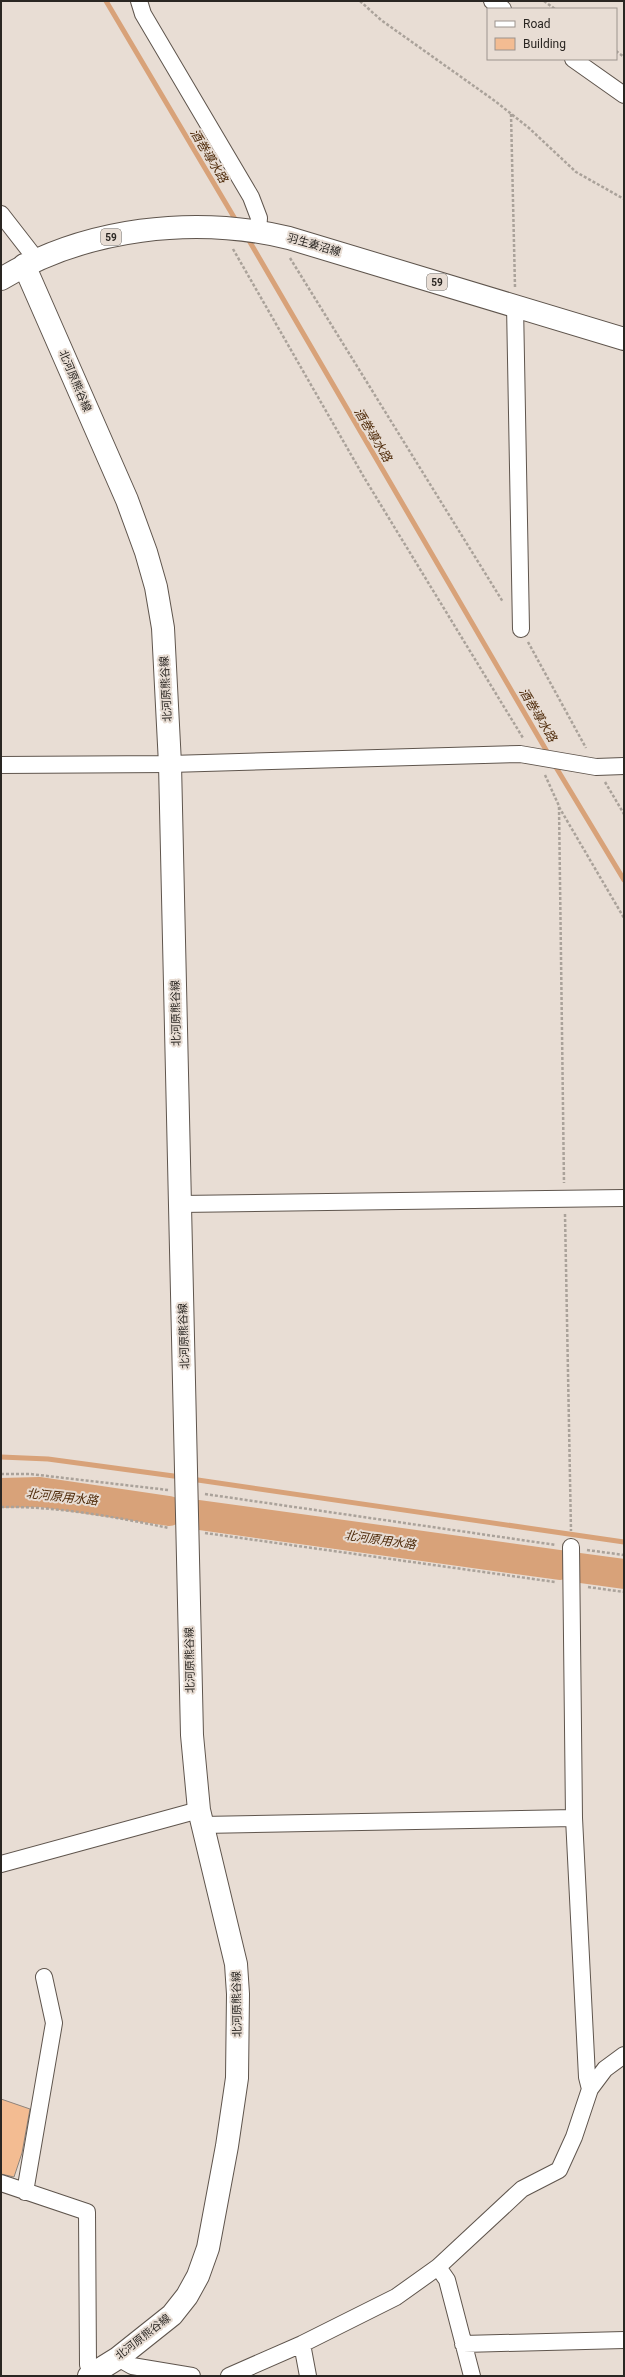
<svg xmlns="http://www.w3.org/2000/svg" width="625" height="2377" font-family="Roboto,'Noto Sans JP',sans-serif">
<rect width="100%" height="100%" fill="#e8ddd4"/>
<g fill="none" stroke-linecap="round" stroke-linejoin="round">
<!-- stream -->
<path stroke="#d8a279" stroke-width="5" d="M 106,1 L 238,224
M 247,237 L 549,755
M 554,764 L 624,880
M 1,1457 L 48,1459 L 181,1477
M 191,1479 L 624,1542"/>
<!-- river -->
<path stroke="#d8a279" stroke-width="30" d="M 1,1493 L 40,1492 L 169,1511
M 199,1515 L 560,1565
M 580,1568 L 624,1574"/>
</g>
<!-- building -->
<path fill="#f3bc92" stroke="#8e837b" d="M 1,2099 L 30,2109 L 22,2153 L 14,2177 L 1,2174 Z"/>
<g fill="none" stroke-linecap="round" stroke-linejoin="round">
<!-- minor casing -->
<g stroke="#5f554d" stroke-width="18">
<path id="minor" d="M 139,1 L 143,14 L 251,197 L 259,218 L 258,231
M 492,1 L 503,9
M 573,59 L 624,95
M 1,214 L 36,259
M 515,305 L 521,629
M 1,765 L 170,764 L 520,754 L 596,767 L 624,766
M 180,1204 L 624,1198
M 571,1547 L 574,1818 L 587,2077 L 590,2089
M 202,1825 L 574,1818
M 1,1864 L 199,1810
M 1,2183 L 87,2212 L 88,2365 L 93,2373
M 25,2192 L 54,2023 L 44,1977
M 438,2267 L 447,2280 L 472,2376
M 302,2344 L 308,2376
M 463,2344 L 624,2340
M 118,2358 L 132,2366 L 192,2376
M 229,2376 L 302,2344 L 396,2297 L 438,2267 L 522,2189 L 559,2170 L 574,2137 L 590,2089 L 605,2069 L 624,2055"/>
</g>
<!-- secondary casing -->
<g stroke="#5f554d" stroke-width="24">
<path id="secondary" d="M 24,265 L 127,500 L 146,552 L 156,587 L 163,628 L 170,764 L 192,1735 L 199,1810 L 236,1964 L 238,1994 L 237,2078 L 227,2146 L 208,2248 L 198,2276 L 187,2296 L 172,2315 L 118,2358 L 89,2376"/>
</g>
<!-- primary casing -->
<g stroke="#5f554d" stroke-width="24">
<path id="primary" d="M 1,279 C 85,228 194,215 289,238 L 624,339"/>
</g>
<!-- path -->
<path stroke="#aaa29a" stroke-width="2.5" stroke-dasharray="3 2" stroke-linecap="butt" d="M 360,1 L 381,20 L 495,101 L 529,128 L 576,172 L 624,199
M 544,1 L 555,9
M 616,51 L 624,57
M 511,114 L 515,287
M 233,249 L 365,479 L 523,738
M 290,258 L 503,602
M 528,642 L 586,748
M 545,775 L 559,806 L 564,1183
M 605,782 L 624,814
M 559,807 L 624,918
M 565,1214 L 571,1531
M 1,1474 L 30,1474 L 168,1490
M 205,1494 L 556,1545
M 1,1507 C 55,1506 116,1517 169,1528
M 205,1533 L 555,1582
M 587,1550 L 624,1555
M 588,1587 L 624,1592"/>
<!-- minor -->
<use href="#minor" stroke="#fff" stroke-width="16"/>
<!-- secondary -->
<use href="#secondary" stroke="#fff" stroke-width="22"/>
<!-- primary -->
<use href="#primary" stroke="#fff" stroke-width="22"/>
</g>
<g text-anchor="middle" dominant-baseline="central" stroke-width="4" stroke-linejoin="round" paint-order="stroke">
<!-- shield labels -->
<g fill="#e8ddd4" stroke="#635d57" stroke-width="1">
<rect x="101" y="229" width="20" height="16" rx="3"/>
<rect x="427" y="274" width="20" height="16" rx="3"/>
</g>
<g font-size="10" font-weight="bold" fill="#2a2622">
<text x="111" y="237">59</text>
<text x="437" y="282">59</text>
</g>
<!-- street labels -->
<g font-size="11" fill="#2a2622" stroke="#e8ddd4">
<text transform="translate(314 245) rotate(16)">羽生妻沼線</text>
<text transform="translate(75 381) rotate(67)">北河原熊谷線</text>
<text transform="translate(166 689) rotate(-93)">北河原熊谷線</text>
<text transform="translate(176 1013) rotate(-91)">北河原熊谷線</text>
<text transform="translate(184 1336) rotate(-92)">北河原熊谷線</text>
<text transform="translate(190 1660) rotate(-91)">北河原熊谷線</text>
<text transform="translate(237 2004) rotate(-91)">北河原熊谷線</text>
<text transform="translate(143 2337) rotate(-38)">北河原熊谷線</text>
</g>
<!-- water labels -->
<g font-size="12" font-style="italic" fill="#4e2a09" stroke="#e8ddd4">
<text transform="translate(209 156) rotate(59)">酒巻導水路</text>
<text transform="translate(373 435) rotate(59)">酒巻導水路</text>
<text transform="translate(538 715) rotate(59)">酒巻導水路</text>
<text transform="translate(62 1497) rotate(6)">北河原用水路</text>
<text transform="translate(380 1540) rotate(8)">北河原用水路</text>
</g>
</g>
<!-- border -->
<rect width="625" height="2377" fill="none" stroke="#2a2622" stroke-width="4"/>
<!-- legend -->
<rect x="487" y="8" width="130" height="52" fill="#e8ddd4" stroke="#9c948d"/>
<rect x="495" y="21" width="20" height="6" fill="#ffffff" stroke="#9c948d"/>
<text x="523" y="28" font-size="12" fill="#2a2622">Road</text>
<rect x="495" y="38" width="20" height="12" fill="#f3bc92" stroke="#9c948d"/>
<text x="523" y="48" font-size="12" fill="#2a2622">Building</text>
</svg>
